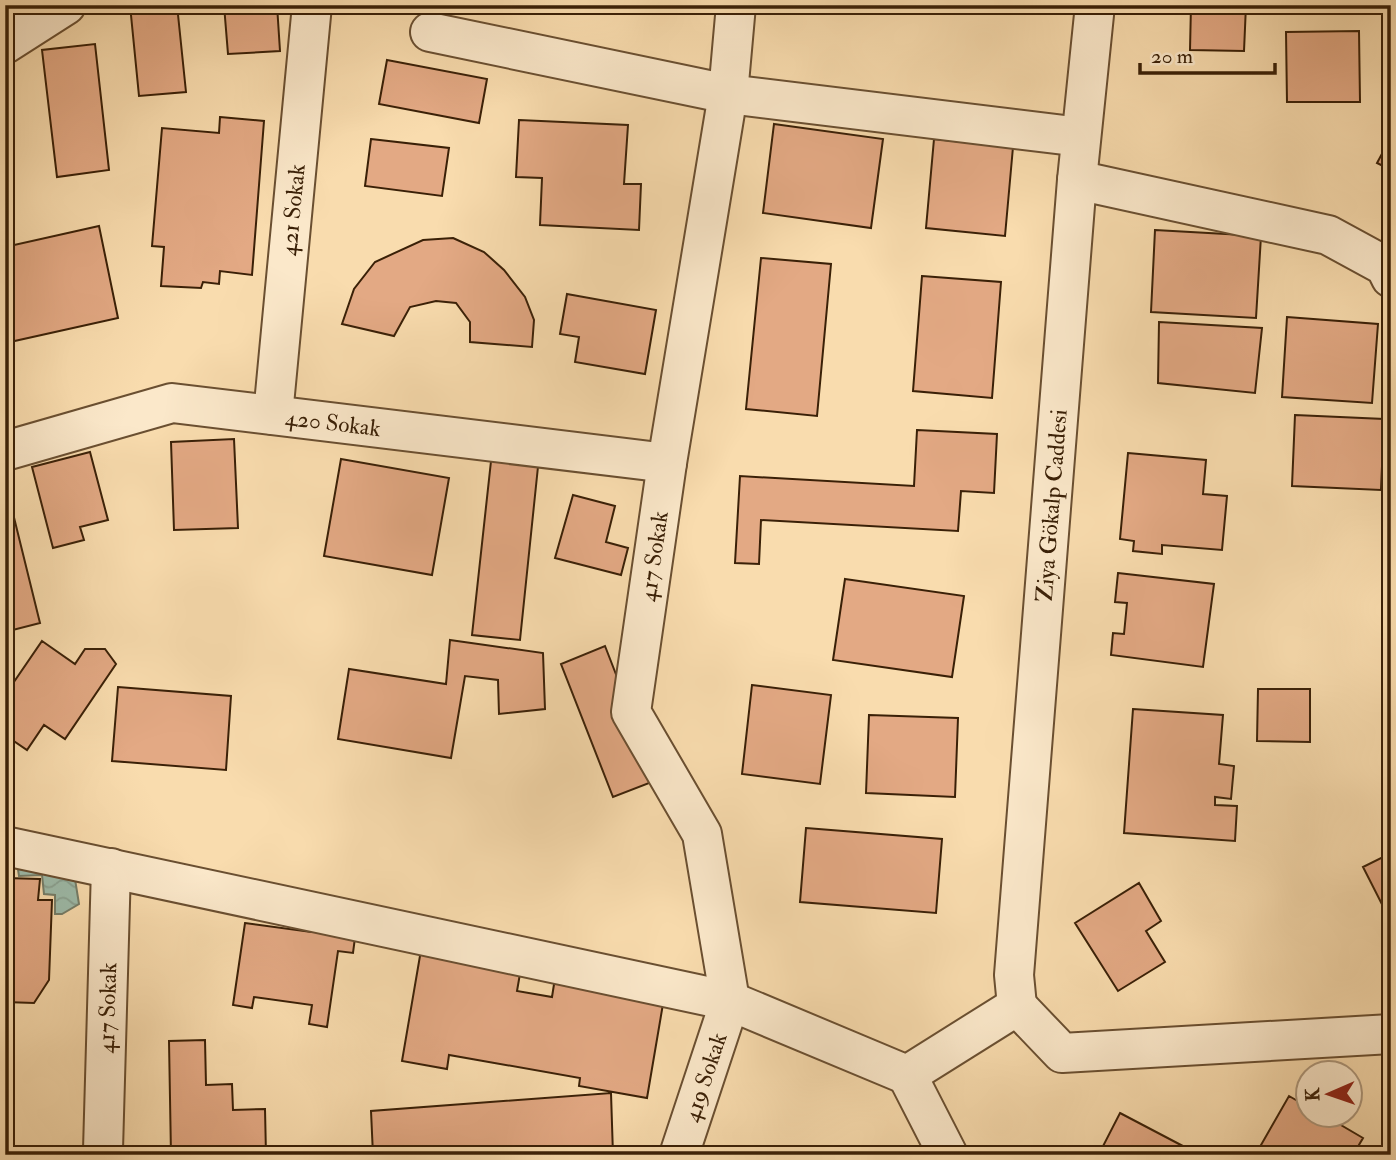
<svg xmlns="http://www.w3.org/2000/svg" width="1396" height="1160" font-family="'IM FELL Double Pica',serif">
<defs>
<pattern id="water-waves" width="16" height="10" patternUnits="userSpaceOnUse" patternTransform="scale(1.75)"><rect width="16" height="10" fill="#9ebcab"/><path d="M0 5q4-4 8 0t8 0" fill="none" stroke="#89a192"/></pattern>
</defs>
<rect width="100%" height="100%" fill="#f9dcae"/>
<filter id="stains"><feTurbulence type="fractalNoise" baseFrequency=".00286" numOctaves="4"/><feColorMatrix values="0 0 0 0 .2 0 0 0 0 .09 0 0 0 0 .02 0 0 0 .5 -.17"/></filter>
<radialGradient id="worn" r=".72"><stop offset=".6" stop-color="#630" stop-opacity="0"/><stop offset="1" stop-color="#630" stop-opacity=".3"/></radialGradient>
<!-- water -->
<path fill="url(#water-waves)" stroke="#767e69" stroke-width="2" d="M 17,863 L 75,879 L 79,904 L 62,914 L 55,914 L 55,895 L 44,894 L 42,875 L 19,876 Z"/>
<!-- building -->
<path fill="#e3a984" stroke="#3a2007" stroke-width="2" d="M 130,5 L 177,5 L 186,92 L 139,96 Z
M 224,5 L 277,5 L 280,51 L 228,54 Z
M 1191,5 L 1246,5 L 1244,51 L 1190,50 Z
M 1359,31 L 1360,102 L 1287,102 L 1286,32 Z
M 95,44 L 109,170 L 57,177 L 42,50 Z
M 387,60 L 487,79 L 479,123 L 379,104 Z
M 5,96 L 9,96 L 12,177 L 5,178 Z
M 220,117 L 264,121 L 252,275 L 220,271 L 219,284 L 203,282 L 201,288 L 161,286 L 164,247 L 152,246 L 162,128 L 219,133 Z
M 519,120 L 628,125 L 624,184 L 641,184 L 639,230 L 540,225 L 542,178 L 516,177 Z
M 774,124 L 883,139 L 871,228 L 763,213 Z
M 1391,137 L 1391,170 L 1377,163 Z
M 371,139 L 449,148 L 442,196 L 365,186 Z
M 934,139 L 1013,147 L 1005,236 L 926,228 Z
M 99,226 L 118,318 L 10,342 L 5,322 L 5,247 Z
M 1155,230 L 1261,236 L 1256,318 L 1151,312 Z
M 453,238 L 484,252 L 504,270 L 525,297 L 534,320 L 532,347 L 470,342 L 470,322 L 456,303 L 436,301 L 410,307 L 394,336 L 342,324 L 354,289 L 375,262 L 423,240 Z
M 761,258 L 831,264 L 817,416 L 746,409 Z
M 922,276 L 1001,282 L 992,398 L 913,391 Z
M 567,294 L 656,310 L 645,374 L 575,362 L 579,337 L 560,334 Z
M 1287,317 L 1378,324 L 1372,403 L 1282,397 Z
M 1159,322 L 1262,328 L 1255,393 L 1158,383 Z
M 1295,415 L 1384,419 L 1381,490 L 1292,486 Z
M 917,430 L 997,434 L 994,493 L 961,491 L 958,531 L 761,520 L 759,564 L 735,563 L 740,476 L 914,486 Z
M 234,439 L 238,528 L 174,530 L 171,442 Z
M 90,452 L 108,520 L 80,527 L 84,540 L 53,548 L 32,467 Z
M 492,452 L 539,457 L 520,640 L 472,635 Z
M 1128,453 L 1206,460 L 1203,494 L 1227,496 L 1222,550 L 1162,545 L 1162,554 L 1133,551 L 1134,541 L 1120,539 Z
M 341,459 L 449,478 L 432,575 L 324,556 Z
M 5,481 L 40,623 L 5,632 Z
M 573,495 L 615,506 L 606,542 L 628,548 L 621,575 L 555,558 Z
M 1118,573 L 1214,584 L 1203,667 L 1111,655 L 1113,633 L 1124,634 L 1127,603 L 1115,602 Z
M 845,579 L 964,596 L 952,677 L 833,660 Z
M 450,640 L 543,653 L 545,709 L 499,714 L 498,680 L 465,676 L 451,758 L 338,739 L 349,669 L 446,684 Z
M 42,641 L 75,664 L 85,649 L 105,649 L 116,664 L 65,739 L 44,725 L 27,750 L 5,735 L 5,695 Z
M 605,646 L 657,780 L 613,797 L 561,664 Z
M 752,685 L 831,695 L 820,784 L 742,774 Z
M 118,687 L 231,696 L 226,770 L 112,761 Z
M 1258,689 L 1310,689 L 1310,742 L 1257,741 Z
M 1133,709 L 1223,715 L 1219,764 L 1234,766 L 1231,799 L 1215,797 L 1215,805 L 1237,806 L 1235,841 L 1124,833 Z
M 869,715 L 958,718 L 955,797 L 866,793 Z
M 806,828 L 942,839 L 936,913 L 800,902 Z
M 1391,853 L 1391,922 L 1363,867 Z
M 5,878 L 40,879 L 38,900 L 52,900 L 49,980 L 34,1003 L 5,1002 Z
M 1139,883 L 1161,921 L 1146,931 L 1165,962 L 1118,991 L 1075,923 Z
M 245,923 L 311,932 L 315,924 L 356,930 L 353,953 L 338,951 L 327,1027 L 309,1024 L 312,1005 L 254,997 L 252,1008 L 233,1005 Z
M 421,950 L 521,968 L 517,991 L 552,997 L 555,978 L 664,998 L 647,1098 L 579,1086 L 580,1078 L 449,1055 L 447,1069 L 402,1061 Z
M 205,1040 L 206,1085 L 232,1084 L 233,1110 L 265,1109 L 266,1155 L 171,1155 L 169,1041 Z
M 611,1093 L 613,1155 L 373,1155 L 371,1111 Z
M 1289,1096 L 1308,1107 L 1308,1114 L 1322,1114 L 1363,1138 L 1353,1155 L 1257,1152 Z
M 1120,1113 L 1200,1155 L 1110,1155 L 1101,1150 Z"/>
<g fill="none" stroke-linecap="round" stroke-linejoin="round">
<!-- minor casing -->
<g stroke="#6a4f31" stroke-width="42">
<g id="minor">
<path d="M 430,32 L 728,94 L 1081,137"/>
<path d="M 5,44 L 66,5"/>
<path d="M 1077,180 L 1328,235 L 1385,266 L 1391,278"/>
<path id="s1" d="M 273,415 L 312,5"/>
<path id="s2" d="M 5,451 L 172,403 L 667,463"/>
<path d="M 5,846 L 730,1001 L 907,1075 L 1017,1006"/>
<path id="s3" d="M 1017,1006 L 1014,975 L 1077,180 L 1095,5"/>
<path d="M 1017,1006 L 1062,1053 L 1391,1034"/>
<path d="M 907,1075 L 948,1155"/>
<path id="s4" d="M 103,1150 L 111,868"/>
<path id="s5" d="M 679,1155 L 730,1001 L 702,834 L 631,712 L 667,463 L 728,94 L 736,5"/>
</g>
</g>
<!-- minor -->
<use href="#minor" stroke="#fbe8ca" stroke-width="38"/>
</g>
<g text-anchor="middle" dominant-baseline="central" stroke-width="5" stroke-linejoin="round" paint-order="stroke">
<!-- street labels -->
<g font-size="23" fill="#3a2007" stroke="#fbe8ca">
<text stroke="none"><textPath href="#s1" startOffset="206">421 Sokak</textPath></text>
<text stroke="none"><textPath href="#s2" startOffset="336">420 Sokak</textPath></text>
<text stroke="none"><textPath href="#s3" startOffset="502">Ziya Gökalp Caddesi</textPath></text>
<text stroke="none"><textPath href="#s5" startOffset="630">417 Sokak</textPath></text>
<text stroke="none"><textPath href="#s4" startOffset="142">417 Sokak</textPath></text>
<text stroke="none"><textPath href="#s5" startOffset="82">419 Sokak</textPath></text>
</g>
</g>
<!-- margin -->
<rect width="1396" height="1160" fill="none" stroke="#f9dcae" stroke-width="28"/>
<rect x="7" y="7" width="1382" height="1146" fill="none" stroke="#3a2007" stroke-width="3.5"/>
<rect x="14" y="14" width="1368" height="1132" fill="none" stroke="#3a2007" stroke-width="2"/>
<!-- north arrow -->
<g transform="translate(1329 1094) rotate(268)"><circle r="33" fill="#fbe8ca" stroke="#ae987c" stroke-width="2"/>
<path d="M0-5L12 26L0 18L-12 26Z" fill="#8f2418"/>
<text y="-10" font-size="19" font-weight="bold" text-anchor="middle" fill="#3a2007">K</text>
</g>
<!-- scale -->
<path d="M1140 63v10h135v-10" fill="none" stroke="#3a2007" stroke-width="3.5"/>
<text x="1151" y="63" font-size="21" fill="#3a2007" stroke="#fbe8ca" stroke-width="5" paint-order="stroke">20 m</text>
<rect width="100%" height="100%" filter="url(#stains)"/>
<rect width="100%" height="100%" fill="url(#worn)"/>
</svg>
